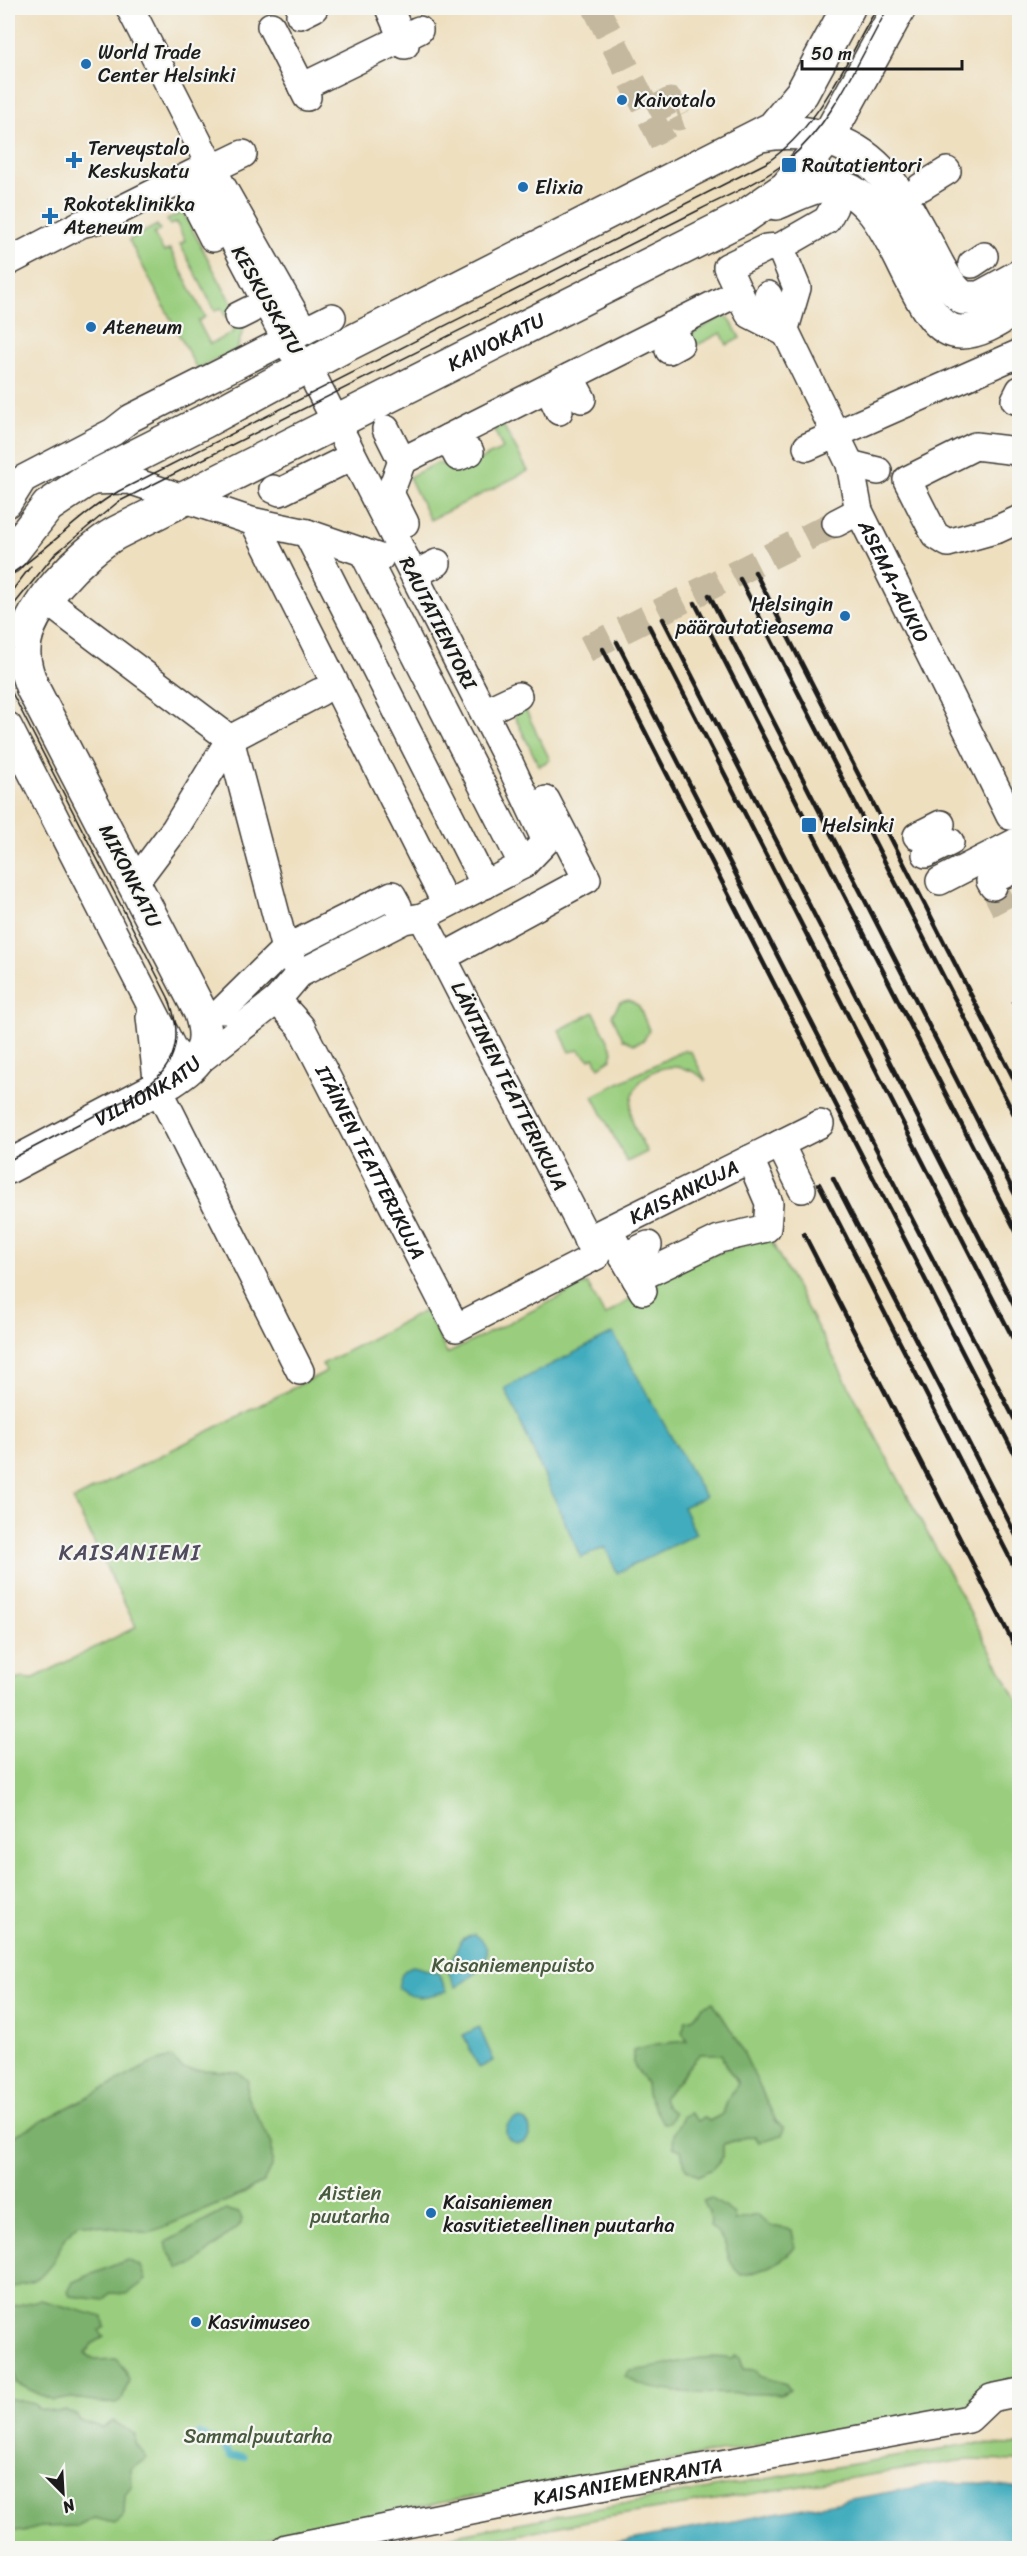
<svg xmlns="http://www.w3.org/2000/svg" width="1027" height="2556" font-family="Sriracha,sans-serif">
<rect width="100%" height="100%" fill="#f6f6f2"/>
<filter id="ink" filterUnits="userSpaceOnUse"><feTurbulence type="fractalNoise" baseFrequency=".0167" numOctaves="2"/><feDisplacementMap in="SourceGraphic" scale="12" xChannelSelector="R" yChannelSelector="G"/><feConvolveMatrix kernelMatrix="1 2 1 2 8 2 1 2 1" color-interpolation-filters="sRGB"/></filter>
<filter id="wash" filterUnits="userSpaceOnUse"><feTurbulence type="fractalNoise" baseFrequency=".008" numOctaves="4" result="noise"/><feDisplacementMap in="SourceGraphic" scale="24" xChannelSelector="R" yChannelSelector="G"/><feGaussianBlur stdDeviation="1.35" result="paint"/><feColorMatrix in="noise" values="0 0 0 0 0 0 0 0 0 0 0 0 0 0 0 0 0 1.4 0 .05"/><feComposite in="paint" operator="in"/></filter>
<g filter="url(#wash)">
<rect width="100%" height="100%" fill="#eedfbf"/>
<!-- green -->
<path fill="#9ace7e" stroke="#5b754d" stroke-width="1.5" d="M 183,212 L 236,312 L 226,317 L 221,308 L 215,311 L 180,244 L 185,241 L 176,222 L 170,225 L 167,220 Z
M 157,225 L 160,230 L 154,234 L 164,252 L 170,249 L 205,317 L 198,321 L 210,344 L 234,332 L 231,326 L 244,327 L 237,349 L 197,369 L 129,240 Z
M 723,316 L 729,318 L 740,338 L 727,345 L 721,333 L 693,347 L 689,335 Z
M 503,425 L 528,471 L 430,520 L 409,477 L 437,463 L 452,466 L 475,462 L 503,449 L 494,429 Z
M 524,707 L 550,760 L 539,766 L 513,713 Z
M 629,1000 L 639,1006 L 649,1030 L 644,1040 L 634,1044 L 623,1039 L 612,1015 L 620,1002 Z
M 594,1012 L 613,1051 L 611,1059 L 599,1067 L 594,1057 L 590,1059 L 578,1050 L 570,1052 L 559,1030 Z
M 684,1050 L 691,1052 L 706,1081 C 680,1054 631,1068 631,1108 C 630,1124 640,1138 647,1152 L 627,1162 L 593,1096 Z
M 769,1237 L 1019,1704 L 1019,2402 L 961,2408 L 465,2498 L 269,2538 L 231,2548 L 8,2548 L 8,1684 L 20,1678 L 32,1679 L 136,1627 L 73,1500 L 321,1374 L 326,1371 L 322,1364 L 426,1310 L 447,1354 L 587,1283 L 605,1316 L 680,1265 Z
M 970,2444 L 1019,2445 L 1019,2461 L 964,2460 L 608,2517 L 443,2548 L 385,2548 L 638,2501 Z"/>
<!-- forest -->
<path fill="#7bb16d" stroke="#4c6644" stroke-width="1.5" d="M 713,2002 L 738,2041 L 776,2121 L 784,2128 L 782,2135 L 759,2142 L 755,2136 C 743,2137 734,2141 723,2144 L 723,2157 L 712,2169 L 698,2176 L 686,2169 L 681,2150 L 673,2147 L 674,2134 L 683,2116 L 690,2113 L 698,2121 L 704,2117 L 709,2121 L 723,2114 L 728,2098 L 738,2084 C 733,2072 723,2068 722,2054 L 700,2054 C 686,2067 678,2086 663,2097 L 666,2106 L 674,2113 L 669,2123 L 663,2123 L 647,2094 L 646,2084 L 633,2063 L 633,2050 L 656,2044 L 687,2041 L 682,2032 L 686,2020 L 692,2019 L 703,2006 Z
M 171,2057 L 183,2069 L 238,2072 L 248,2081 L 247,2097 L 272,2144 L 272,2165 L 264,2181 L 243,2194 L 149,2233 L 79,2223 C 58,2240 59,2259 43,2274 C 34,2282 18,2285 8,2290 L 8,2139 L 152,2063 Z
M 711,2198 L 734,2214 L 734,2221 L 756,2215 L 772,2226 L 792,2230 L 795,2247 C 787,2260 757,2274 741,2275 C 721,2258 735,2246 710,2227 L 709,2212 L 703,2201 Z
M 226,2210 L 239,2213 L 242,2219 L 240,2225 L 194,2264 L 179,2269 L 168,2251 L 166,2242 Z
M 127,2260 L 141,2266 L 146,2280 L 127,2294 L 110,2293 L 104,2300 L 70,2296 L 68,2292 L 73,2282 L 80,2279 Z
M 41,2300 L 103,2317 L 105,2327 L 99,2331 L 104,2337 L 92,2344 L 85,2354 L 95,2360 L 116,2359 L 126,2371 L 129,2381 L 122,2400 L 116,2404 L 72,2398 L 53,2401 L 16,2383 L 13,2368 L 8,2365 L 8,2307 Z
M 736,2356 L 740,2357 L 744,2369 L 756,2370 L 759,2376 L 786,2384 L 790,2390 L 781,2395 C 741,2390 655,2401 625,2376 L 629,2371 C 662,2369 699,2352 732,2359 Z
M 8,2398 L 34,2404 L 39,2409 L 57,2412 L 65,2410 L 76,2415 L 80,2420 L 102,2428 L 113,2421 L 136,2435 L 136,2444 L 147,2458 L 131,2469 L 132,2485 L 125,2495 L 124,2515 L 114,2523 L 94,2518 L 79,2526 L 40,2527 L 24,2532 L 8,2530 Z"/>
<!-- water -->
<path fill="#3facbd" stroke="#2e646c" stroke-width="1.5" d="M 613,1333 L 705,1497 L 683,1507 L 696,1534 L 617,1573 L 605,1547 L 581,1558 L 505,1388 Z
M 475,1934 C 503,1955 478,1974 456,1987 L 447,1969 C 459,1954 454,1937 475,1934 Z
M 413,1966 L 438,1973 L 447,1991 C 430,1996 412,2002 398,1988 C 400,1977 402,1969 413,1966 Z
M 479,2027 L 494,2061 L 479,2068 L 463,2035 Z
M506 2131a12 12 0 1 1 24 0a12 12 0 1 1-24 0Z
M 939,2483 L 977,2483 L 1019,2489 L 1019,2548 L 587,2548 Z"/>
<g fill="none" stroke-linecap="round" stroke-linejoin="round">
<!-- stream -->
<path stroke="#3facbd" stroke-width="7" d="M 199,2433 L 220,2443 L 230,2456 L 243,2457"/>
</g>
</g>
<g filter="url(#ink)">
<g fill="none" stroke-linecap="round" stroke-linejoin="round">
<!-- minor-tunnel -->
<path stroke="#c4b89e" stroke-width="27" stroke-dasharray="27 14" stroke-linecap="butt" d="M 596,8 L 664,144
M 649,112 L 670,101 L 678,117 L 681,116
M 586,649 L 836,523
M 993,886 L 1011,921"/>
<!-- minor casing -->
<g stroke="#3c3934" stroke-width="30">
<g id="minor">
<path d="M 130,8 L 210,165 L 304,331"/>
<path d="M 389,8 L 405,45"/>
<path d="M 300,15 L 314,8"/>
<path d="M 271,26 L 302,87"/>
<path d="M 307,97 L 302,87 L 419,30"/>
<path d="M 210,165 L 194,201 L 213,238"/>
<path d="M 212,169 L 243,154"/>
<path d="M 921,187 L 947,171"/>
<path d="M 780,247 L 797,288 L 784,332 L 749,314 L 727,267 L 766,248 Z"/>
<path d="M 780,247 L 827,220 L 834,207"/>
<path d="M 8,262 L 81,224 L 104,218 L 210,165"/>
<path d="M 972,264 L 984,256"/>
<path id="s1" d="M 768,295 L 850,464 L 859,511 L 1010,816 L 1020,811"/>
<path d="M 238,316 L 250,310"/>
<path d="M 296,335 L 332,317"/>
<path d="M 669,350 L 680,344 L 671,326"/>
<path d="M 570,377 L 582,399"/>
<path d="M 548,388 L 559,411"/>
<path d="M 1015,400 L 1020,390"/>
<path d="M 386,429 L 402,461 L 739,292"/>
<path d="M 448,438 L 458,457 L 470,452"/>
<path d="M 807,447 L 1020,353"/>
<path d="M 1020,455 L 1017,451 L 975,446 L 907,480 L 935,535 L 948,543 L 998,529 L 1020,519"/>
<path d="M 402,461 L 390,493 L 405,523"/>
<path d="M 850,464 L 878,471"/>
<path d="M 89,481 L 129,480 L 251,521 L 307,533 L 380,558"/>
<path d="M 273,489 L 280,492 L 343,461"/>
<path d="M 8,503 L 23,479 L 113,432 L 131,418 L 278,344"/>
<path d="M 254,522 L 446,904"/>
<path d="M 836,523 L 859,511"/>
<path d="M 307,533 L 485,885"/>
<path d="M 363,552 L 523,865"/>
<path d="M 427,568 L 437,563"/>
<path d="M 59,610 L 230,739 L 320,692"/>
<path d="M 497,706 L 518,696"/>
<path d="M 8,726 L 174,1051 L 187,1063 L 196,1063 L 277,1000 L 299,974 L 404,920 L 422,917 L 523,865 L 546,841 L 508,760 L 337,424 L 307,365 L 292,351 L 286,340 L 216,207"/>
<path d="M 917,836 L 941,824"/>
<path d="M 926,854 L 950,842"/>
<path d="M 142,873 L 175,829 L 230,739 L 285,949 L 293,962"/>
<path d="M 940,881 L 1020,840"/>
<path d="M 993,886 L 990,881 L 1020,867"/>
<path d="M 456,950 L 587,879 L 546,800"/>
<path id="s2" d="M 277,1000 L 301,1027 L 456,1328 L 596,1256 L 422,917"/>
<path d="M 223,1010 L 285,949 L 392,895 L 398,906"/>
<path d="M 150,1017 L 158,1088 L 300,1371"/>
<path d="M 780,1144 L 802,1189"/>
<path d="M 608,1230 L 643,1291"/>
<path id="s3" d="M 587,1240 L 820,1124"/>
<path d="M 623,1257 L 648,1245"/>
<path d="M 636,1279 L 719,1239 L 767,1228 L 769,1203 L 750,1159"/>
<path id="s4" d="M 286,2548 L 557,2494 L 969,2419 L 991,2398 L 1020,2392"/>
</g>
</g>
<!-- major casing -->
<g stroke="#3c3934" stroke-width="36">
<g id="major">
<path d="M 761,135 C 803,127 850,139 880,171 C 899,191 911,217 925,241 C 936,261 945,284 963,298 L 980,298 L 1020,276"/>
<path d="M 776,203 C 792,197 811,185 828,185 C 898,186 910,333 961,332 C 982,332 1002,317 1020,306"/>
<path d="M 8,557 L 48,506 L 84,482 L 205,421 L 344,346 L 773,128 L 802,93 L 848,8"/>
<path id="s5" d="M 8,1167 L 171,1081 C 201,1061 213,1047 200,1011 L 33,689 C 28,676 23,664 24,649 C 25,609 83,552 116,533 L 744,217 L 786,188 L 827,139 L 899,8"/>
</g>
</g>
<!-- minor -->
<use href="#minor" stroke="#fff" stroke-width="27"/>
<!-- major -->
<use href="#major" stroke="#fff" stroke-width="33"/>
<!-- tram -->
<path stroke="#1c1c1c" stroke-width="1.5" d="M 8,576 C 47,551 78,515 119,491 L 766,163 C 820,127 845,62 877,8
M 8,596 L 31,566
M 8,612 L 55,554 L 118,502 L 699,210 C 728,195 762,182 787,161 C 834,122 859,59 888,8
M 8,685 L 168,997 C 196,1067 148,1089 94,1116 C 65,1131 36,1146 8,1161"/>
<!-- rail -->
<path stroke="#1c1c1c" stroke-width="4.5" d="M 755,572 L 1020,1091
M 740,579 L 1020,1126
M 709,595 L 1020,1204
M 695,603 L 1020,1239
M 663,619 L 1020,1317
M 649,626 L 1020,1352
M 617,642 L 1020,1430
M 603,649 L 1020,1465
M 1014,1002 L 1020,1013
M 833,1178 L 1020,1543
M 819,1184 L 1020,1578
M 804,1234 L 1020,1656"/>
</g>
</g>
<!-- markers -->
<g fill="#1f6fb2" stroke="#f6f6f2" stroke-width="2">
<circle cx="86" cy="64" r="6"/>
<circle cx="622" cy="100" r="6"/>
<path d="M71 151h6v6h6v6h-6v6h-6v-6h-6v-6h6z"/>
<rect x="781" y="157" width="16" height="16" rx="3"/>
<circle cx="523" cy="187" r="6"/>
<path d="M47 207h6v6h6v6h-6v6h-6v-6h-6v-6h6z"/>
<circle cx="91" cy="327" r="6"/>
<circle cx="845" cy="616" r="6"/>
<rect x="801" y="817" width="16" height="16" rx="3"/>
<circle cx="431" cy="2213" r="6"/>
<circle cx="196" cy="2322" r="6"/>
</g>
<g text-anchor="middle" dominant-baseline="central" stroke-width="4.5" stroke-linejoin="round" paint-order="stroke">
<!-- poi labels -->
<g font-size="20" fill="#1c1c1c" stroke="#f6f6f2" text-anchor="start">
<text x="98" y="52">World Trade<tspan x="98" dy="23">Center Helsinki</tspan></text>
<text x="634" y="100">Kaivotalo</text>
<text x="88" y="148">Terveystalo<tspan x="88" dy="23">Keskuskatu</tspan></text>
<text x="802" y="165">Rautatientori</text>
<text x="535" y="187">Elixia</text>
<text x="64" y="204">Rokoteklinikka<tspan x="64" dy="23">Ateneum</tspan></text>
<text x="103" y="327">Ateneum</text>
<text x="833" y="604" text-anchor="end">Helsingin<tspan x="833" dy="23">päärautatieasema</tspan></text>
<text x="822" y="825">Helsinki</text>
<text x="443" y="2202">Kaisaniemen<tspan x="443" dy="23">kasvitieteellinen puutarha</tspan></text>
<text x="208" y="2322">Kasvimuseo</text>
</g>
<!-- street labels -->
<g font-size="20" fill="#1c1c1c" stroke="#f6f6f2">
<text transform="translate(267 300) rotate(60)">KESKUSKATU</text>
<text stroke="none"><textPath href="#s5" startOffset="1251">KAIVOKATU</textPath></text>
<text stroke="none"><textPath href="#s1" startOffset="314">ASEMA-AUKIO</textPath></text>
<text transform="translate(438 623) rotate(63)">RAUTATIENTORI</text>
<text transform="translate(130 876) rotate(63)">MIKONKATU</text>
<text transform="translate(509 1086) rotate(63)">LÄNTINEN TEATTERIKUJA</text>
<text stroke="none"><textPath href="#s5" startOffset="159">VILHONKATU</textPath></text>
<text stroke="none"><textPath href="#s2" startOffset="188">ITÄINEN TEATTERIKUJA</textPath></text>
<text stroke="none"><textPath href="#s3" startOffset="108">KAISANKUJA</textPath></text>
<text stroke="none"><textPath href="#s4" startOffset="348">KAISANIEMENRANTA</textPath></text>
</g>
<!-- park labels -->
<g font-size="20" fill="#485a3e" stroke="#f6f6f2">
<text x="513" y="1965">Kaisaniemenpuisto</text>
<text x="350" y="2193">Aistien<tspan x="350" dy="23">puutarha</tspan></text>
<text x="258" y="2436">Sammalpuutarha</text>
</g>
<!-- quarter labels -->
<g font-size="22" letter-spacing="1.5" fill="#504c5e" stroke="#f6f6f2">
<text x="130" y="1552">KAISANIEMI</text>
</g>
</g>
<!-- margin -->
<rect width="1027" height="2556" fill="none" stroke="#f6f6f2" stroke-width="30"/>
<!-- north arrow -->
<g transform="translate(63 2493) rotate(156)" stroke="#f6f6f2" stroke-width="4.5" paint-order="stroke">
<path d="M0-4.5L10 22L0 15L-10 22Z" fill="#1c1c1c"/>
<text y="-9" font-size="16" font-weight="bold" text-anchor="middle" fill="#1c1c1c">N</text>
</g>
<!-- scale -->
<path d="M802 60v9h160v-9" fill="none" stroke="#1c1c1c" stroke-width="3"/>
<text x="811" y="60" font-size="18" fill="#1c1c1c" stroke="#f6f6f2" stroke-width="4.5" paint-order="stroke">50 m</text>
</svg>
